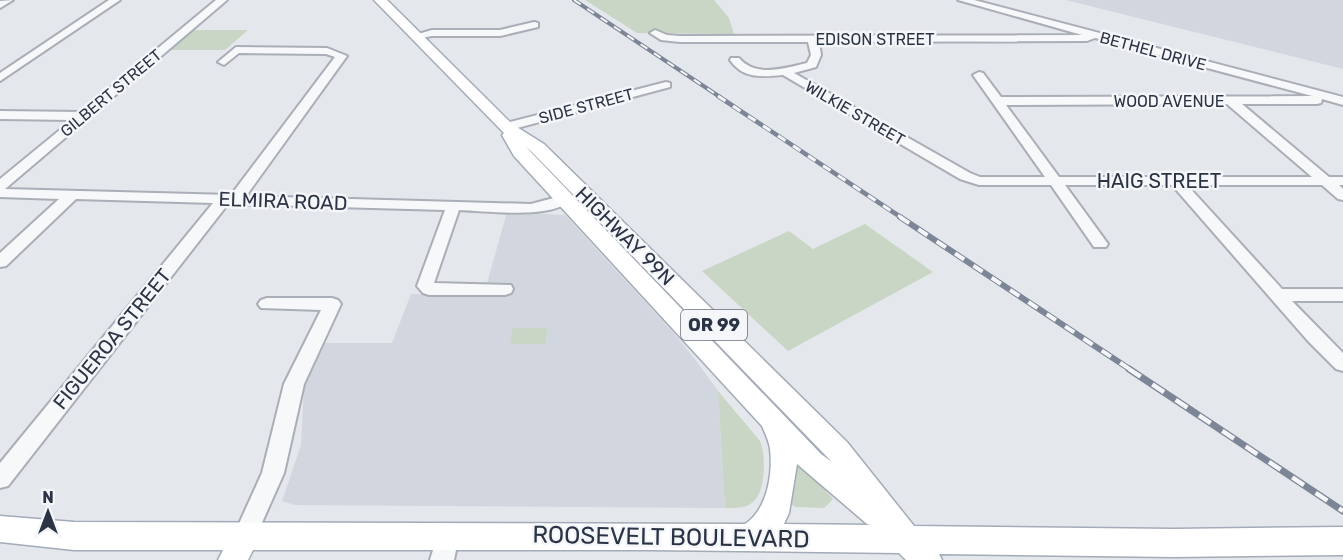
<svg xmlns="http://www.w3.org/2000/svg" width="1343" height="560" font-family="Rubik,sans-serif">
<rect width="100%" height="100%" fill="#e4e7ec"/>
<!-- built -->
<path fill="#d2d6de" d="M 1066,0 L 1343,0 L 1343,69 L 1134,17 Z
M 507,212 L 565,215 L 671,330 L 694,358 L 718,391 L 725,508 L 295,505 L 282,501 L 301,445 L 304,388 L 325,343 L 392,343 L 411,294 L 484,294 Z"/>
<!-- green -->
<path fill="#c9d6c5" d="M 585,0 L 714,0 L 729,18 L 734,34 L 637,33 Z
M 190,30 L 248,30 L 225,50 L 167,50 Z
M 865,224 L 933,272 L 788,351 L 702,271 L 789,231 L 813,249 Z
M 513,328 L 548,328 L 545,344 L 510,344 Z
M 718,391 L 760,441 C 766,455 766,491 753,502 C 745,509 735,508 725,508 Z
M 799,461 L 833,499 L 824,508 L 795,507 L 788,502 L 794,462 Z"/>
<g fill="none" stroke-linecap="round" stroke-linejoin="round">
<!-- minor casing -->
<g stroke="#a9aeb7" stroke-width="4">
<path id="minor" d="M 13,0 L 0,8 L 0,1 Z
M 109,0 L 120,0 L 0,81 L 0,73 Z
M 216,0 L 227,0 L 5,189 L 231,195 L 335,57 L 326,54 L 239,53 L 224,65 L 218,62 L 236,47 L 327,48 L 347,56 L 246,196 L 531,204 L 565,195 L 572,199 C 553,220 487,211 459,210 L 434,283 L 511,285 L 513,289 L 511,293 L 505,295 L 429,295 L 423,293 L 417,286 L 445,210 L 228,204 L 8,486 L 0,488 L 0,463 L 213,203 L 76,199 L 6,266 L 0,267 L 0,253 L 59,199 L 0,197 L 0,179 L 72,120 L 0,119 L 0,111 L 81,112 Z
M 958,0 L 974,0 L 1343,97 L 1343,105 L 1322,99 L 1321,103 L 1317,104 L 1242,104 L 1329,177 L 1343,177 L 1343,185 L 1339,185 L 1343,189 L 1343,200 L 1338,199 L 1322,185 L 1187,185 L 1282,289 L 1343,289 L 1343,301 L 1292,301 L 1343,353 L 1343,371 L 1336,369 L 1308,341 L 1172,185 L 1065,185 L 1108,244 L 1106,247 L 1094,247 L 1051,185 L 979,185 L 960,179 L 783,75 C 761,77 743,79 730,60 L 731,58 L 739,58 C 756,78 785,68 807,63 L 811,55 L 808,42 L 680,42 L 661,40 L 650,33 L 655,30 L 667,35 L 680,36 L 1082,35 ZM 1095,38 L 1312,96 L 1001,97 L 983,73 L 979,72 L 973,75 L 1045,177 L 980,177 L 970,173 L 794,73 L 816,67 L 821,55 L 819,42 L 1087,41 ZM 1227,104 L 1312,177 L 1059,177 L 1006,105 Z
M 534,22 L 538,23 L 538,27 L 500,36 L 432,36 L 416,39 L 411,36 L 432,30 L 500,30 Z
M 666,82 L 670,83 L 670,87 L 506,131 L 500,127 L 502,124 Z
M 267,298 L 332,298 L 338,300 L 341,304 L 304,384 L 284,473 L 252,545 L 244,548 L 236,545 L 233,537 L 262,473 L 284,384 L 321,310 L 261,308 L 258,304 L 261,300 Z
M 448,524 L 456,527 L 459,535 L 454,560 L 430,560 L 440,527 Z"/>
</g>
<!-- major casing -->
<g stroke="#a3abb8" stroke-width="3">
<path id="major" d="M 374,0 L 387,0 L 512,124 L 544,144 L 847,442 L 914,526 L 1174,529 L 1343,527 L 1343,555 L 1174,557 L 939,554 L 942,560 L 906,560 L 899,553 L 651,550 L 253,550 L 248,560 L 218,560 L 223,550 L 74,550 L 0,542 L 0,516 L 74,522 L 745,524 C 767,510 773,474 770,449 C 769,441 765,433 762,426 L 514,156 L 502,135 L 504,133 ZM 526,147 L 532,152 L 832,462 L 821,454 ZM 797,464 L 867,524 L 870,525 L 784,524 L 789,513 Z"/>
</g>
<!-- minor -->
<use href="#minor" fill="#f7f8fa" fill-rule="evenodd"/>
<!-- major -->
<use href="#major" fill="#fff" fill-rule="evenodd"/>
<!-- rail-far3 casing -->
<g stroke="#7d8696" stroke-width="4">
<path id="rail-far3" d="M 574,0 L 720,97"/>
</g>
<!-- rail-far2 casing -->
<g stroke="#7d8696" stroke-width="4.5">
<path id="rail-far2" d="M 718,96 L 902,218"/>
</g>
<!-- rail-far1 casing -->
<g stroke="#7d8696" stroke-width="6">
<path id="rail-far1" d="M 900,217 L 1131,370"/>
</g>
<!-- rail casing -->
<g stroke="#7d8696" stroke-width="7">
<path id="rail" d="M 1129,369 L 1343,511"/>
</g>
<!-- rail-far3 -->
<use href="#rail-far3" stroke="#f4f6f9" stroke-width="2" stroke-dasharray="8" stroke-linecap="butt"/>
<!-- rail-far2 -->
<use href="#rail-far2" stroke="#f4f6f9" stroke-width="3" stroke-dasharray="9" stroke-linecap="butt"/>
<!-- rail-far1 -->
<use href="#rail-far1" stroke="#f4f6f9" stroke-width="4" stroke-dasharray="11" stroke-linecap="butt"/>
<!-- rail -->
<use href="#rail" stroke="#f4f6f9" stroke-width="4.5" stroke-dasharray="14" stroke-linecap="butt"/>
</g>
<g text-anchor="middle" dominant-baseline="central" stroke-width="5" stroke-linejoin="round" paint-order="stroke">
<!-- far-street labels -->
<g font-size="16" fill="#2b3445" stroke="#f4f6f9">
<text x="875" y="39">EDISON STREET</text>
<text transform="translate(1153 51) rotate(15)">BETHEL DRIVE</text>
<text transform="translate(111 93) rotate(-40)">GILBERT STREET</text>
<text x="1169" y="101">WOOD AVENUE</text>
<text transform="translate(586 106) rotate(-15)">SIDE STREET</text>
<text transform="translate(855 113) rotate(30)">WILKIE STREET</text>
</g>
<!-- shield labels -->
<rect fill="#f4f6f9" stroke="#676e7b" stroke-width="1.5" x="681" y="310" width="66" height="30" rx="4.5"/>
<g font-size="18" font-weight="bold" fill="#2b3445">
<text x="714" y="325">OR 99</text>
</g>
<!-- street labels -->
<g font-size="20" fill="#2b3445" stroke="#f4f6f9">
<text x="1159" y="181">HAIG STREET</text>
<text transform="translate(283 201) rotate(2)">ELMIRA ROAD</text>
<text transform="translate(625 236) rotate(45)">HIGHWAY 99N</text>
<text transform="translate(112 339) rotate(-51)">FIGUEROA STREET</text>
</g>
<!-- near-street labels -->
<g font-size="24" fill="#2b3445" stroke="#f4f6f9">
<text transform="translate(671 537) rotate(1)">ROOSEVELT BOULEVARD</text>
</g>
</g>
<!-- north arrow -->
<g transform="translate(48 512)" stroke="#f4f6f9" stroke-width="4.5" paint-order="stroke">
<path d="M0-4.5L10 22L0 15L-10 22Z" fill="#2b3445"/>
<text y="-9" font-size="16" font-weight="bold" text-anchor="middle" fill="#2b3445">N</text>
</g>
</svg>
